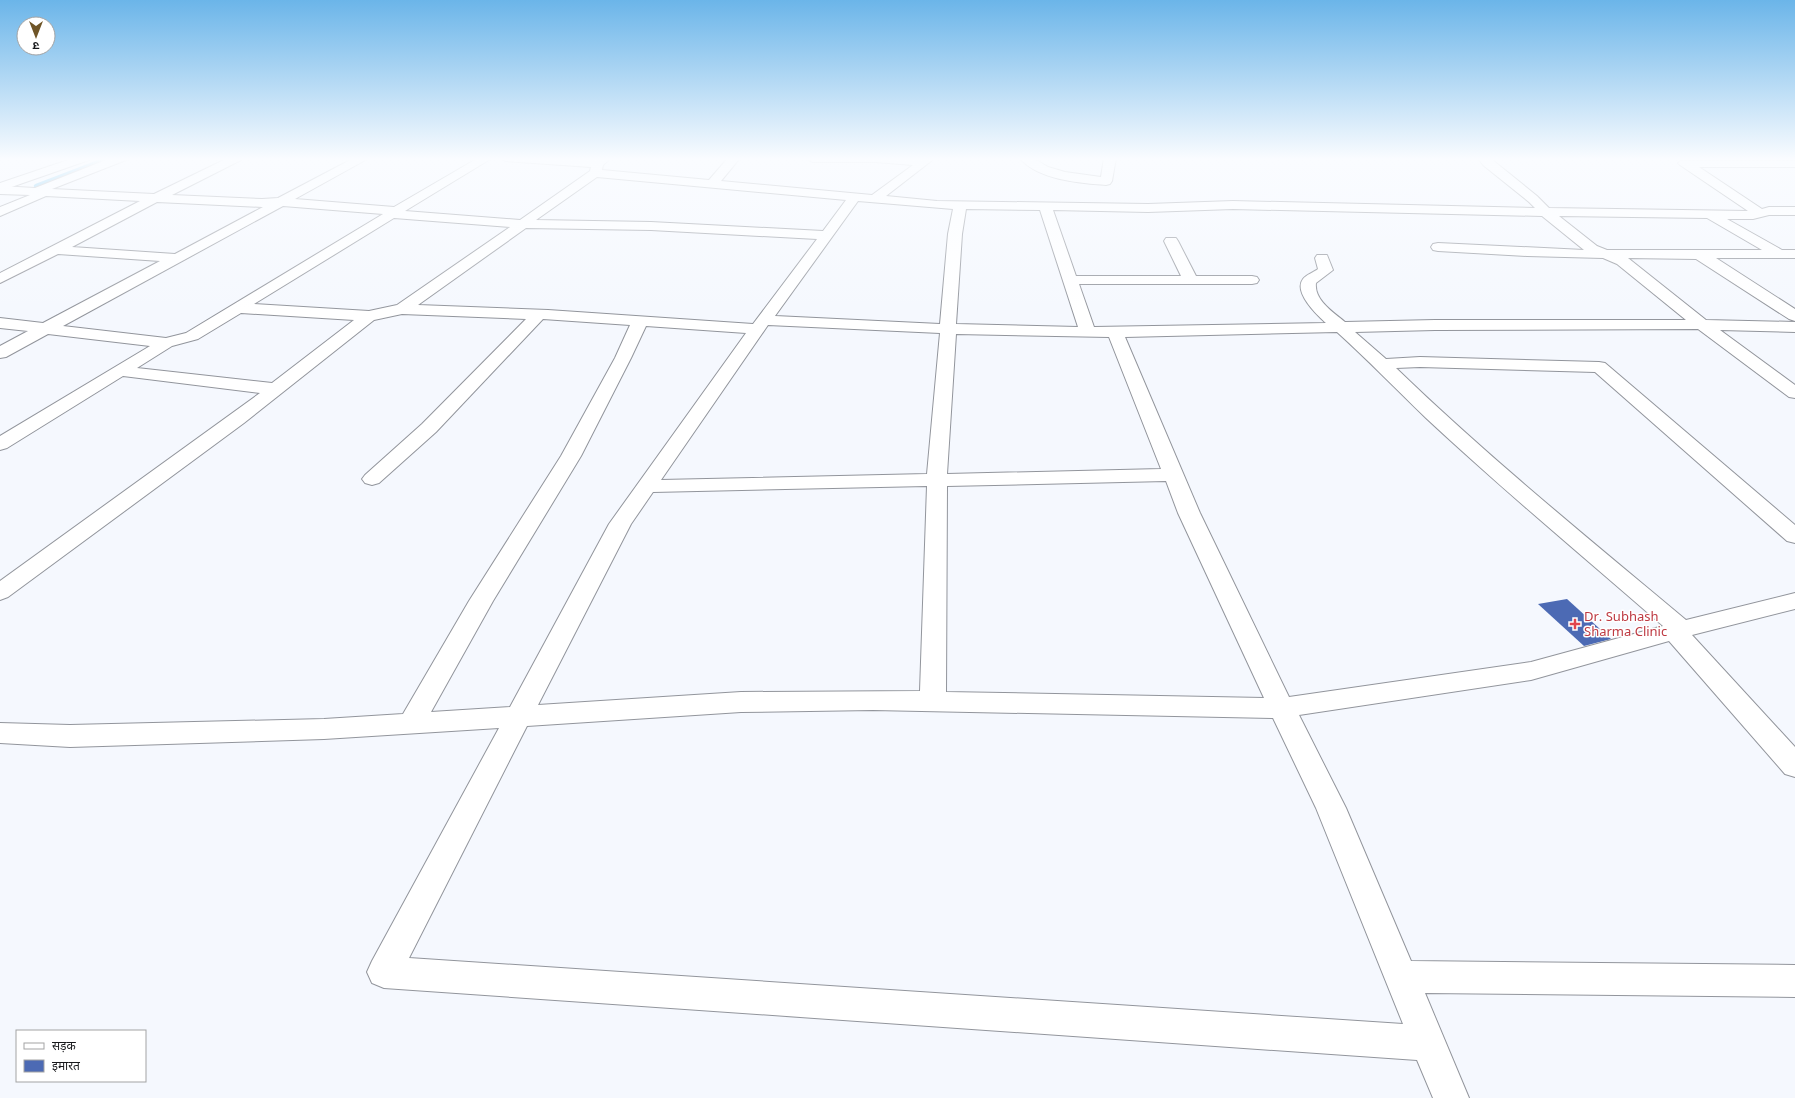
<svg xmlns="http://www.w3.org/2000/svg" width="1795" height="1098" font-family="Georgia,'Noto Sans Devanagari',serif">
<rect width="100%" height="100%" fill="#f5f8fe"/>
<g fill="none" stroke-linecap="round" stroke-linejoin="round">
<!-- stream -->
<path stroke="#51b6eb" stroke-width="4.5" d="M 36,186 L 109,158"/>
</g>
<!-- building -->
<path fill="#4c6ab4" d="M 1567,599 L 1611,639 L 1584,646 L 1538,604 Z"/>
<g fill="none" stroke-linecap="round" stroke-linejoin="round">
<!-- minor casing -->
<g stroke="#92959c" stroke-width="2">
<path id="minor" d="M 111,158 L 128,158 L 126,160 L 52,189 L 154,194 L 228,158 L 243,158 L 241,160 L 172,195 L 262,199 L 278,198 L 354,158 L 369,158 L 295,199 L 394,207 L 478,158 L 492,158 L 405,211 L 520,220 L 590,171 L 591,167 L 506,161 L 500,158 L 560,158 L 595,160 L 598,158 L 611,158 L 603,165 L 602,170 L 709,180 L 728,158 L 740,158 L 721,181 L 872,195 L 913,165 L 876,162 L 813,162 L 807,159 L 935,158 L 886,196 L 937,201 L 1148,204 L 1233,201 L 1535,208 L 1529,202 L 1483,165 L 1478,158 L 1490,158 L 1537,196 L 1549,208 L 1748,211 L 1680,165 L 1678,163 L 1680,161 L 1795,161 L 1795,167 L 1699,167 L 1762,209 L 1769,207 L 1795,207 L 1795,215 L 1769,215 L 1753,219 L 1727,219 L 1782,250 L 1795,250 L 1795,258 L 1716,258 L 1795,309 L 1795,321 L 1789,319 L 1696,259 L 1628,258 L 1706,320 L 1795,322 L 1795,332 L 1720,330 L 1795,385 L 1795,398 L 1789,397 L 1698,329 L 1435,330 L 1355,332 L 1386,359 L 1420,357 L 1599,362 L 1605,363 L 1795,525 L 1795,543 L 1787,541 L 1595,372 L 1420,367 L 1396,368 C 1488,457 1588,538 1686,620 L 1795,593 L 1795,609 L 1692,635 L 1795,747 L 1795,777 L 1785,774 L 1669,641 L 1531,680 L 1299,715 L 1346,808 L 1411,961 L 1795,965 L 1795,997 L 1425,993 L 1469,1098 L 1433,1098 L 1417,1060 L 384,988 L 372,983 L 367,972 L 372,961 L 499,728 L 324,739 L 70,747 L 0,743 L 0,723 L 70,725 L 324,719 L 403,714 L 469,601 L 561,456 L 615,358 L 630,325 L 543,319 L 436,432 L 379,483 L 372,485 L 365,483 L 362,479 L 365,475 L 422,424 L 526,319 L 402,314 L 374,320 L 244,423 L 8,597 L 0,600 L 0,581 L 260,393 L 123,376 L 7,448 L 0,450 L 0,436 L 150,346 L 48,334 L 6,357 L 0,358 L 0,346 L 28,331 L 0,328 L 0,318 L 43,323 L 160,261 L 58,254 L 0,283 L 0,273 L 140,201 L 46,196 L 0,216 L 0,207 L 30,195 L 0,194 L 0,186 L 35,188 ZM 597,177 L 846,200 L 823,231 L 651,222 L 536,220 ZM 858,201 L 953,209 L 948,234 L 940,324 L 775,316 ZM 157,202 L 262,207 L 263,207 L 175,254 L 72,247 ZM 283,206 L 383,214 L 186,333 L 166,338 L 63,326 ZM 966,209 L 1040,210 L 1078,327 L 956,324 L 962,234 ZM 1233,209 L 1542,216 L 1584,250 L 1438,243 L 1433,244 L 1431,247 L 1433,250 L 1438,251 L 1527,256 L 1603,258 L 1617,264 L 1686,320 L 1435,320 L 1345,322 C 1333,312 1314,300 1316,283 L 1333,270 L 1327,255 L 1317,255 L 1315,258 L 1318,269 C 1314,272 1306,275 1303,279 C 1293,292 1317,315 1326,323 L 1094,327 L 1079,284 L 1252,284 L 1257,283 L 1259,280 L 1257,277 L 1252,276 L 1196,276 L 1178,241 L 1176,238 L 1166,238 L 1164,241 L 1181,276 L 1076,276 L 1053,210 L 1148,212 ZM 1559,216 L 1707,218 L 1762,250 L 1607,250 L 1597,246 ZM 394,218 L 510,227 L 397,305 L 369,311 L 254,304 ZM 526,228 L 651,230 L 817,239 L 753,324 L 548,310 L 418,305 ZM 241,313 L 354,320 L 272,383 L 137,368 L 172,346 L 198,339 ZM 768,325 L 940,333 L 927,474 L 661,480 ZM 646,326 L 746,333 L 609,524 L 510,707 L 431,712 L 493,601 L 581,456 L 631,358 ZM 1337,332 C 1368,360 1396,389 1426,418 C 1503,490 1584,557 1663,626 L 1531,662 L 1289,697 L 1200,513 L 1125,337 ZM 956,334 L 1109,337 L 1161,469 L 947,474 ZM 1166,481 L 1178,513 L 1264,698 L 946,692 L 947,486 ZM 927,486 L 920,691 L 741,692 L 538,705 L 631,524 L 653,492 ZM 873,710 L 1273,718 L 1316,808 L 1403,1024 L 409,958 L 527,726 L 741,712 Z
M 1020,158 L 1033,158 L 1048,167 L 1065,172 L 1101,177 L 1104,158 L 1116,158 L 1112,181 L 1110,184 L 1106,185 C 1081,183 1037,180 1020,158 Z"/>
</g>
<!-- highway casing -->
<g stroke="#92959c" stroke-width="2">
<path id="highway" d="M 74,158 L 91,158 L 89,160 L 0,191 L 0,183 Z"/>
</g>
<!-- minor -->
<use href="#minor" fill="#fff" fill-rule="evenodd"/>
<!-- highway -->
<use href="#highway" fill="#fff" fill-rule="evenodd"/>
</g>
<!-- sky -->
<linearGradient id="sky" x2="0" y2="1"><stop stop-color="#6bb5e9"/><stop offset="0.51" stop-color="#fafcff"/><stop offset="1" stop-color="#fafcff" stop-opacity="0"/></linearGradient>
<rect width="1795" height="312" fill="url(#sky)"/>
<!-- markers -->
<path fill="#e0444e" stroke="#fff" stroke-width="1.5" d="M1573 618h4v4h4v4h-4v4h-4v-4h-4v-4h4z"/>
<g text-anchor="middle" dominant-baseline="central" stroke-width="3" stroke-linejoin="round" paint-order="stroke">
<!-- health labels -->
<g font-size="13" fill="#be3a42" stroke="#fff" text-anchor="start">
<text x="1584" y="617">Dr. Subhash<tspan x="1584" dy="15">Sharma Clinic</tspan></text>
</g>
</g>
<!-- legend -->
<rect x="16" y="1030" width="130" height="52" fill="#ffffff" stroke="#a3a3a4"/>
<rect x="24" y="1043" width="20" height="6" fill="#ffffff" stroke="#a3a3a4"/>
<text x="52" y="1050" font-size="12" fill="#18191c">सड़क</text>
<rect x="24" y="1060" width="20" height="12" fill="#4c6ab4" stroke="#a3a3a4"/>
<text x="52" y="1070" font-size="12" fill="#18191c">इमारत</text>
<!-- north arrow -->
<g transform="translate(36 36) rotate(180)"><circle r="19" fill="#ffffff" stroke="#a3a3a4"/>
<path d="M0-3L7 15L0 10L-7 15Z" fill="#6f5527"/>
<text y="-6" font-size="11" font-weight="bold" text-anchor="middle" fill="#18191c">उ</text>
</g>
</svg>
